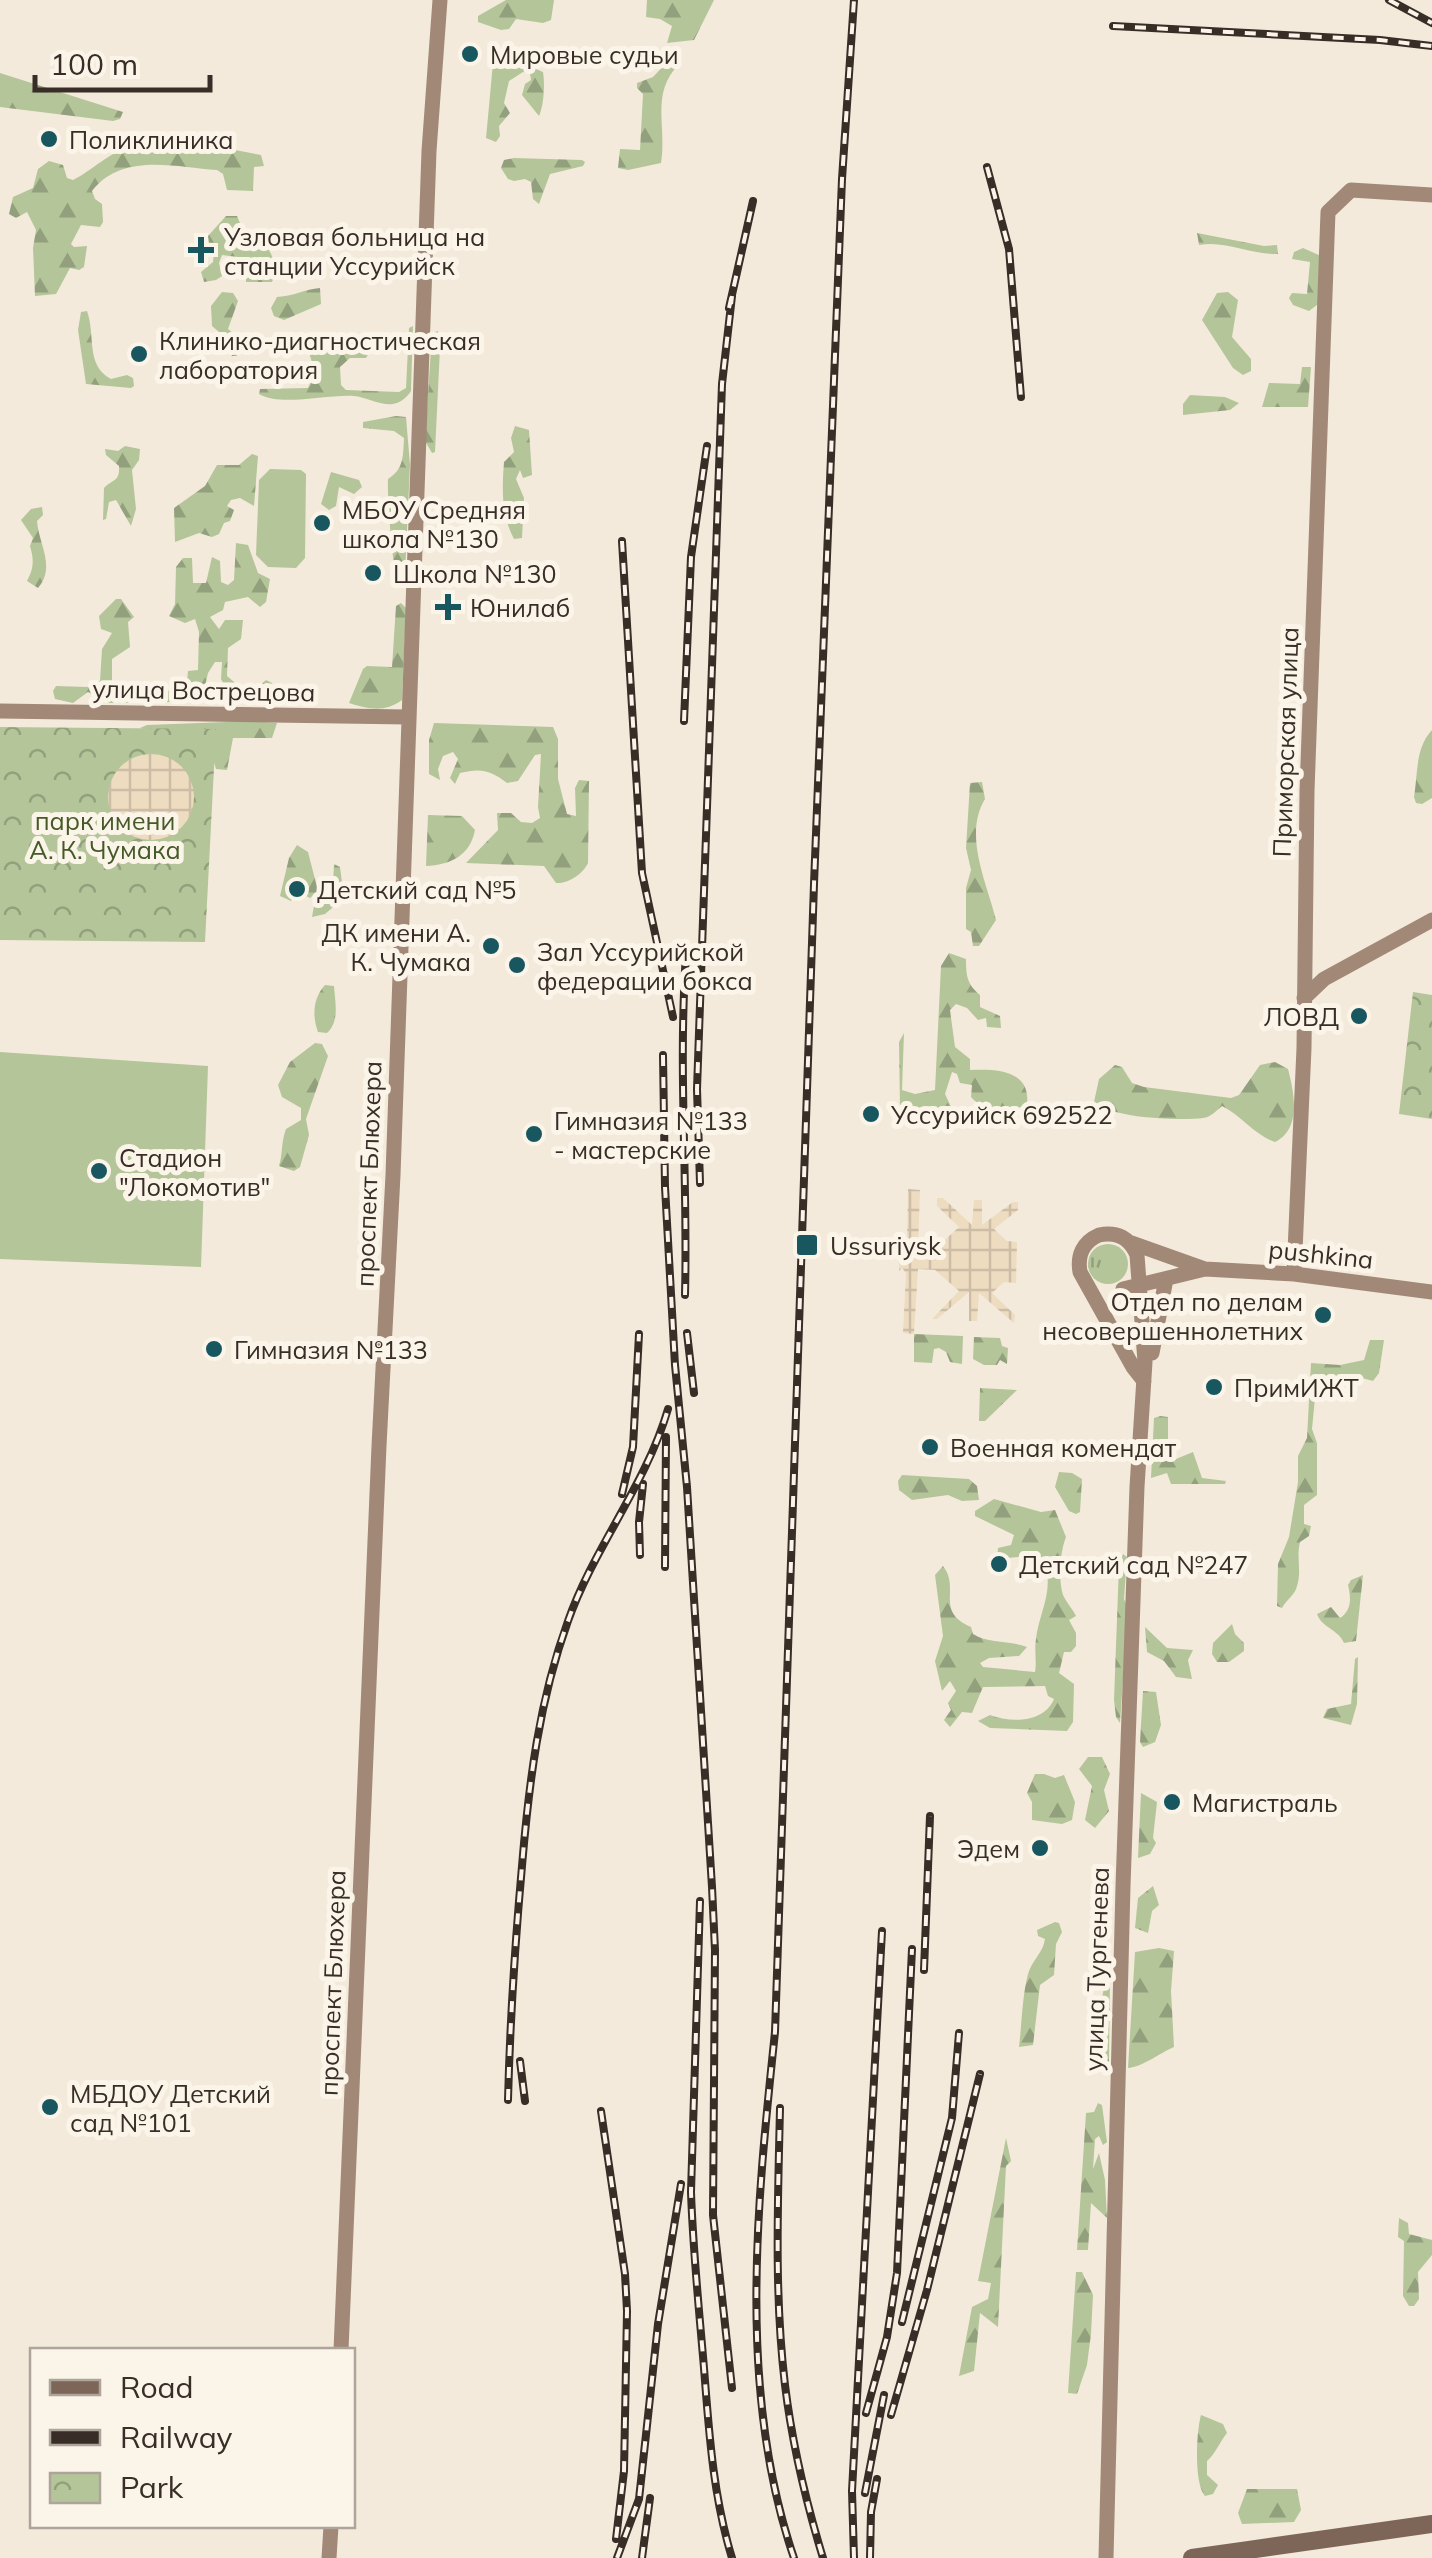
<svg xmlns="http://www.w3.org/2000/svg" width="1432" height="2558" font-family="Mulish,sans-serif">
<defs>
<pattern id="grass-tufts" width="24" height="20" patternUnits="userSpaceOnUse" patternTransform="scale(2.5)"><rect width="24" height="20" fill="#b4c599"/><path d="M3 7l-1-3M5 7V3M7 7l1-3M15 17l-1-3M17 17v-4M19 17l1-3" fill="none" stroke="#93a07d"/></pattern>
<pattern id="forest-firs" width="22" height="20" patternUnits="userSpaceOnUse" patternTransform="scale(2.5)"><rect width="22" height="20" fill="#b4c599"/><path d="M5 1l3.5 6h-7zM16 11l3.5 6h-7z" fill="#93a07d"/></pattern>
<pattern id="park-crowns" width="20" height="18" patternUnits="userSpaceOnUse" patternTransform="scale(2.5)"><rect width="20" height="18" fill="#b4c599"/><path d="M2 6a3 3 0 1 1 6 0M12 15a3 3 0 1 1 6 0" fill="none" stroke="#93a07d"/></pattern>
<pattern id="plaza-grid" width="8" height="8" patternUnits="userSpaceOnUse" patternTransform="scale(2.5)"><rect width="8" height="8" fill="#eedcc1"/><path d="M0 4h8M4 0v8" fill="none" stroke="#cdbda6"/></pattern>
</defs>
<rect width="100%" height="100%" fill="#f4eadb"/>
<!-- grass -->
<path fill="url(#grass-tufts)" d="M1088 1264a20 20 0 1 1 40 0a20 20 0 1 1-40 0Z"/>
<!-- forest -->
<path fill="url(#forest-firs)" d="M 506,0 L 554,0 L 551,20 L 543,23 L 516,19 L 509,29 L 501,30 L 478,22 L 478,16 Z
M 647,0 L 714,0 L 694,40 L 667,43 L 672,26 L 660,19 L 646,17 Z
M 669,60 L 679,64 C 650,94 667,125 661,163 L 628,170 L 618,168 L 620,149 L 640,150 L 643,94 L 637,88 L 637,83 L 653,77 Z
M 493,63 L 529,66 L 543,72 C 545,84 544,105 539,116 L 522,95 L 525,84 L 531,80 L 530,73 L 523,72 L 509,81 L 504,103 L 510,113 L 499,126 L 500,136 L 496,142 L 486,138 Z
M 0,73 L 123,112 L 120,119 L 113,121 L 0,107 Z
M 131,147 L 235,150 L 261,155 L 264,166 L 254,167 L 253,191 L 227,190 L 223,174 L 217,170 C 175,167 122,152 92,191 L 95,199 L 102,204 L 103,222 L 100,227 L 81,225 L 71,244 L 74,247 L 87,246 L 84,267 L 79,270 L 70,268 L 56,294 L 35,296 L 33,248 L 36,230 L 27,212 L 16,218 L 9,214 L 13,197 L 33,188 L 38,169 L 49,161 L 63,165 L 67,178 L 73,180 C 93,170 109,152 131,147 Z
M 514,158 L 582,160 L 585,162 L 583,166 L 550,174 L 539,204 L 533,199 L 531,182 L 525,179 L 514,181 L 508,179 L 501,168 L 504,160 Z
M 226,216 L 237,216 L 243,230 C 264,236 282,261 272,282 L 246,282 L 246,258 L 222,255 L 219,263 L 222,276 L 216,280 L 204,282 L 201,272 L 213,262 L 215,245 L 209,243 L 208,236 Z
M 1197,233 L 1264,246 L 1277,245 L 1278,254 C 1251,255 1226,240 1199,245 Z
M 1303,248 L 1321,256 L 1321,302 L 1309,311 L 1293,305 L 1289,298 L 1292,293 L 1307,294 L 1310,262 L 1292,259 L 1294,252 Z
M 320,288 L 321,304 L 284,320 L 274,316 L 271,308 L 277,297 C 296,296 304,289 320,288 Z
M 222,292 L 233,293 L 238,301 L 228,329 L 238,337 L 237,356 L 232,356 L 219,332 L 212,326 L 211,306 Z
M 1228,292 L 1238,300 L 1232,337 L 1251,359 L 1251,371 L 1243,375 L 1233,368 L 1202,320 L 1217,293 Z
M 87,311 C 96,336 85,365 111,379 L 127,375 L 133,378 L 134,386 L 131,388 L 86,384 L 78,330 L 81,312 Z
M 413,326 L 411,391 C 408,396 401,403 393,404 C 381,406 366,397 354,396 C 328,394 280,407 259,394 L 260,389 L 308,388 C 315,375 314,357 304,346 L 308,339 L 327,347 L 353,339 L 366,341 L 369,353 L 366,358 L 350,358 L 340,367 L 341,385 L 346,390 L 399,392 L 406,388 L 409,328 Z
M 438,331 L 440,348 L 435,452 L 432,453 L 425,441 L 432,333 Z
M 1302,367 L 1311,367 L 1308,407 L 1262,407 L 1269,383 L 1300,384 Z
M 1190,395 L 1225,397 L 1239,403 L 1230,410 L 1183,415 L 1183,404 Z
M 396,416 L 406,417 L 410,465 L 405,574 L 397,575 C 392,567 387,493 388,479 C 404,469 403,456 404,438 L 394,431 L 363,428 L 363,422 Z
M 515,426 L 529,430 L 532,475 L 523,478 L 520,470 L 516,479 L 524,498 L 522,538 L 514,539 C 501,515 502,489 504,462 L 514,452 L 511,438 Z
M 125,446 L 140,449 L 139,460 L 132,470 L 136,509 L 131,526 L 116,500 L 109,502 L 106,519 L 103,520 L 104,488 C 113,479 120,482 119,466 L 106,455 L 105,449 L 118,451 Z
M 252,454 L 258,456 L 254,506 L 240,498 L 231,500 L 227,506 L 234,510 L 230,521 L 224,523 L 219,534 L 212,537 L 199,533 L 175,542 L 174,508 L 205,486 L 217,465 L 239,465 Z
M 331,472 L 359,480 L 362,487 L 354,494 L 339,487 L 336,506 L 329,510 L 321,504 Z
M 42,507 L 43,515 L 37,521 C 39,545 56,567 38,588 L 27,581 C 34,568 34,560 30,546 L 33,538 L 21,520 L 31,509 Z
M 236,543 L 248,545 L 258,573 L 270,579 L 266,602 L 260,607 L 248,597 L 225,602 L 223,610 L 210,617 L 219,629 L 225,620 L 243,620 L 241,639 L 228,648 L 227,676 L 240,687 L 257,688 L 266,680 L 272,683 L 265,698 L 228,692 L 221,679 L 222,662 L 215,662 L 208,673 L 203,695 L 196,697 L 187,682 L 188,671 L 198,670 L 199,632 L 195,619 L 185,623 L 169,616 L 175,604 L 176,567 L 183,558 L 192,558 L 193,583 L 206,583 L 212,557 L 220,561 L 221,582 L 228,585 L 234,580 Z
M 116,599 L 121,599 L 134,617 L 128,622 L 130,647 L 112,659 L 112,683 L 120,688 L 173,691 L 176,694 L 174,702 L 106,703 L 88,692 L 73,703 L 55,699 L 53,691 L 56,686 L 87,687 L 100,681 L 102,649 L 112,633 L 101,629 L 99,616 Z
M 401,603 L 406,608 L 402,700 C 384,713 369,709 349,703 L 363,669 L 367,666 L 392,667 L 396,606 Z
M 252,721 L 277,723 L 272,738 L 233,738 L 227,770 L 216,769 L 210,749 L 140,728 L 147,725 Z
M 434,723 L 553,727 L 558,739 L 558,779 L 567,814 L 576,816 L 575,788 L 579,780 L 589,781 L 588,863 C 583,874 568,884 556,883 L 544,866 L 466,863 L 498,830 L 497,813 L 511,813 L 521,822 L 532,823 L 540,818 L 538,807 L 541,754 L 535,755 L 518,781 L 507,783 C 490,770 481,768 460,773 L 455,784 L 450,778 L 458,759 L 453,752 L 443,756 L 438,769 L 440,780 L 429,774 L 429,740 Z
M 1432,730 L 1432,798 L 1422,804 L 1416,803 L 1414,797 C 1418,774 1415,748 1432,730 Z
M 982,782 L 985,799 C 963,835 987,883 996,920 L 979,946 L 973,946 L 971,932 L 966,929 L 966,888 L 971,870 L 966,848 L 970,783 Z
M 428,815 L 462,816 L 475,830 C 470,856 450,865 426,866 Z
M 297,845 L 308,852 L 318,891 L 310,898 L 298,892 L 291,901 L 280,896 L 289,858 Z
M 334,864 L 340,867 L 344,898 L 325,914 L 312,917 L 314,906 L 328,899 L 333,884 Z
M 949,953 L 966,959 C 966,976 967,984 980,995 L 980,1007 L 1000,1016 L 1001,1028 L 987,1027 L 986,1018 L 978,1020 L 967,1008 L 956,1004 L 950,1010 L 955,1047 L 970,1059 L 970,1070 C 994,1069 1031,1069 1027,1104 C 1011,1114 983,1112 971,1097 L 972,1085 L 960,1083 L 957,1074 L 952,1072 L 945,1094 L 953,1111 L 949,1116 L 906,1115 L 900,1108 L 899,1042 L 904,1033 L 902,1090 L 915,1094 L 935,1090 L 941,966 Z
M 325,985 L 334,986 C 335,1002 340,1021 327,1033 L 318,1032 C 312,1016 313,998 325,985 Z
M 315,1043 L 322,1044 L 328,1056 L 306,1119 L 309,1135 L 300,1167 L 294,1171 L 279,1166 C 283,1153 281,1142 286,1129 L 301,1120 L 301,1108 L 282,1097 L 278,1085 L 290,1062 Z
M 1275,1062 L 1288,1069 C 1294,1092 1302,1129 1275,1142 C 1254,1135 1241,1115 1222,1106 C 1216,1111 1211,1117 1203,1118 C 1179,1121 1110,1118 1094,1102 L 1099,1079 L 1115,1065 L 1122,1067 L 1132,1083 L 1144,1087 L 1231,1098 L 1239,1095 L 1260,1065 Z
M 914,1334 L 963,1336 L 962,1364 L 950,1362 L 946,1352 L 939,1348 L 934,1349 L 932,1363 L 914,1362 Z
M 974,1337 L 1000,1338 L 1002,1346 L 1008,1348 L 1007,1364 L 1000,1360 L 997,1365 L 984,1365 L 973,1359 Z
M 1370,1340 L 1384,1340 L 1379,1373 L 1373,1381 L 1351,1375 L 1333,1382 L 1317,1377 L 1312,1429 L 1317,1443 L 1317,1495 L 1304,1505 L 1304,1524 L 1311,1526 L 1309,1536 L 1300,1542 C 1296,1558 1302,1571 1297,1586 C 1295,1595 1287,1599 1282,1608 L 1277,1606 L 1278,1564 L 1289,1537 L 1298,1482 L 1298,1456 L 1307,1438 L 1311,1363 L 1340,1365 L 1364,1360 Z
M 980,1388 L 1017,1390 L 985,1421 L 979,1421 Z
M 1160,1416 L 1168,1417 L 1168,1457 L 1176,1459 L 1193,1452 L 1202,1478 L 1226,1481 L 1225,1484 L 1171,1484 L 1167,1473 L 1151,1478 L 1154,1418 Z
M 1059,1472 L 1072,1473 L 1082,1479 L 1080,1512 L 1076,1514 L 1069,1511 L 1055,1487 Z
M 902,1475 L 969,1479 L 977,1486 L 979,1500 L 962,1501 L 948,1495 L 912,1500 L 899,1490 L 898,1481 Z
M 994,1499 L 1041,1512 L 1055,1510 L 1066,1537 C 1060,1552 1058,1579 1063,1595 C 1066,1602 1072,1608 1076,1616 L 1069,1620 L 1076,1633 L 1076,1646 L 1071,1652 L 1064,1652 L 1059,1673 L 1074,1684 L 1073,1722 L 1067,1731 L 990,1728 L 978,1721 L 990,1715 C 1011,1723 1044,1723 1054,1699 L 1048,1696 L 1045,1686 L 983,1687 L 972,1713 L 962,1712 L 950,1727 L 944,1720 L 951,1710 L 948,1703 L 956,1691 L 950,1681 L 942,1691 L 935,1661 L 943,1636 L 935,1575 L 943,1566 C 961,1589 934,1611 971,1627 L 973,1634 C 989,1644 1009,1640 1027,1647 L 1019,1656 L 989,1658 L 980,1663 L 983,1667 L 1035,1672 C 1037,1661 1034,1650 1036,1639 C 1039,1611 1059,1583 1039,1555 L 997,1559 L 998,1548 L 1011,1545 L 1014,1535 L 975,1516 L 975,1511 Z
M 1123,1554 L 1127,1557 L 1124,1599 L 1128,1608 L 1120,1723 L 1116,1717 L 1114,1700 L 1119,1565 Z
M 1363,1575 L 1356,1641 L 1344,1643 C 1338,1629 1322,1628 1317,1614 L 1331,1607 L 1340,1618 C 1352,1610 1351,1598 1348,1585 L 1351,1580 Z
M 1232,1624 L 1235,1634 L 1244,1643 L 1244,1651 L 1229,1662 L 1217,1662 L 1212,1654 L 1213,1643 Z
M 1145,1627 L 1167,1648 L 1193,1650 L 1188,1660 L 1192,1679 L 1176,1677 L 1164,1661 L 1147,1652 Z
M 1358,1657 L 1357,1704 L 1351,1725 L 1323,1718 L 1327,1709 L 1351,1704 L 1355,1659 Z
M 1143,1691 L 1156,1692 L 1161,1725 L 1155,1742 L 1143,1747 L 1140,1742 Z
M 1088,1757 L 1102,1757 L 1110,1774 L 1104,1790 L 1109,1811 L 1095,1828 L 1085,1820 L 1092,1786 L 1079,1769 Z
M 1035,1774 L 1044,1774 L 1055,1778 L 1064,1775 L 1075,1802 L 1072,1820 L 1062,1824 L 1032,1820 L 1032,1802 L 1027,1793 Z
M 1141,1793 L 1157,1802 L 1153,1838 L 1156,1843 L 1150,1854 L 1138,1858 Z
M 1153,1886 L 1159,1905 L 1152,1911 L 1148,1933 L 1135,1928 L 1138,1898 Z
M 1055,1922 L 1059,1923 L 1062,1932 L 1056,1944 L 1054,1975 L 1040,1985 L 1033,2045 L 1019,2047 C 1022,2023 1022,1997 1028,1974 C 1032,1960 1043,1953 1045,1939 L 1038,1936 L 1037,1930 Z
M 1159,1948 L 1174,1951 L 1171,1991 L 1174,2047 C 1160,2053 1142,2067 1128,2068 L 1135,1952 Z
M 1110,1975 L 1109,2061 L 1104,2071 L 1100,2064 C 1101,2042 1097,1991 1110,1975 Z
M 1098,2103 L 1102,2105 L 1107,2142 L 1103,2145 L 1099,2136 L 1095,2139 L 1093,2169 L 1099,2153 L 1105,2180 L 1107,2218 L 1091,2203 L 1088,2250 L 1077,2250 L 1086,2113 L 1094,2112 Z
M 1006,2138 L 1011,2161 L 1006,2166 L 998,2327 L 980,2313 L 974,2371 L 959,2376 L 972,2307 L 988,2299 L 991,2283 L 978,2281 Z
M 1399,2218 L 1408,2223 L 1409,2234 L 1432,2240 L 1432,2255 L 1418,2272 L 1419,2299 L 1414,2306 L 1409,2306 L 1403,2296 L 1404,2241 L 1398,2237 Z
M 1076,2272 L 1082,2272 L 1093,2295 L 1091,2334 L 1087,2365 L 1077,2394 L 1068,2393 Z
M 1201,2415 L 1223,2424 L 1227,2433 C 1219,2443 1216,2453 1207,2461 L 1207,2475 L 1218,2485 L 1213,2494 L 1205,2496 C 1194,2484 1196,2433 1201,2415 Z
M 1247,2489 L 1297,2489 L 1301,2510 L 1294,2522 L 1242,2524 L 1238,2513 Z"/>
<!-- park -->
<path fill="url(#park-crowns)" d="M 0,727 L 216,729 L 205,942 L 0,940 Z
M 1413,992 L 1432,995 L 1432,1119 L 1399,1114 Z"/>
<!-- garden -->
<path fill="#b4c599" d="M 270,469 L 301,470 L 306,474 L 305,558 L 296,568 L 268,567 L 256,555 L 259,480 Z
M 0,1052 L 208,1066 L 201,1267 L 0,1259 Z"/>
<!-- plaza -->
<path fill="url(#plaza-grid)" d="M108 797a43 43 0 1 1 86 0a43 43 0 1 1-86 0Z
M 908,1189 L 920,1190 L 918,1248 L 935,1249 L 959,1227 L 937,1206 L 937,1198 L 943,1198 L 972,1225 L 974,1200 L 982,1200 L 982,1225 L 1013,1202 L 1018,1202 L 1018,1210 L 994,1229 L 1007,1241 L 1017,1242 L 1016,1283 L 1004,1282 L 992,1293 L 1015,1315 L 1014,1323 L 979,1293 L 977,1321 L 969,1321 L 969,1292 L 937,1319 L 932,1319 L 959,1291 L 935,1270 L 918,1269 L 914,1334 L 903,1333 L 906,1273 L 902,1268 L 899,1271 L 900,1244 L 907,1244 Z"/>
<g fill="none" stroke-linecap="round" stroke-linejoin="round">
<!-- secondary -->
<path stroke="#a28977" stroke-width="15" d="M 0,711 L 408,717
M 1304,998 L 1324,979 L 1432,920
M 1129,1242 L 1205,1269 L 1294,1274 L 1432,1292
M 1294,1274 L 1304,1048 L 1307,791 L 1328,212 L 1351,190 L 1432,195
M 1123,1289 L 1205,1269
M 1152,1353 L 1166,1279
M 341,2350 L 379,1446 L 393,1175 L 429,151 L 440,0
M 329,2558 L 331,2526
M 1106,2558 L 1123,1886 L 1137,1487 L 1145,1362 L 1137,1255 C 1130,1238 1117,1231 1099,1235 C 1083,1242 1077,1255 1080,1272 L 1133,1367 L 1144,1381"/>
<!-- primary -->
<path stroke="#7d6657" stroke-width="18" d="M 1192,2558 L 1432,2524"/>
<!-- rail casing -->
<g stroke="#392e27" stroke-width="8">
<path id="rail" d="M 1389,0 L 1432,23
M 1113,26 L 1380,40 L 1432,46
M 987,167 L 1009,249 L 1021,397
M 729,308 L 753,201
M 622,541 L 642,873 L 673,1017
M 684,721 L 691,557 L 707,446
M 663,1055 L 665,1187 L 675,1365 L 687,1487 L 712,1887 L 715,1950 L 713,2215 L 732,2388
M 700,1183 L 697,1089 L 722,384 L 732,296
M 685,1295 C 688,1181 678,1069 686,955
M 687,1333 L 694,1393
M 622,1494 L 633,1447 L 639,1334
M 640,1555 L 639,1522 L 643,1484
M 665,1567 L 666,1437
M 700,1901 L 691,2192 C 693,2251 699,2309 704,2368 C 709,2432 713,2496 732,2558
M 924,1970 L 930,1816
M 520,2061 L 525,2101
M 508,2100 C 510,2022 515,1944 522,1866 C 529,1782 539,1701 568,1621 C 594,1547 646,1485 668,1409
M 780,2108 C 778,2200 774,2293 785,2385 C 792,2443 806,2502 823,2558
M 601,2111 L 625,2274 L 627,2311 L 624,2471 L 616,2539
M 902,2322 L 952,2118 L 959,2033
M 866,2413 L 887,2337 L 897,2273 L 912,1949
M 891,2415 L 927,2290 L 980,2074
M 865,2493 L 884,2395
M 617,2558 L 639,2499 L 658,2324 L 681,2184
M 642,2558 L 650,2498
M 794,2558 C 737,2392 757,2203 775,2032 L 814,884 L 842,179 L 854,0
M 854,2558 L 852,2491 L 882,1931
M 870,2558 L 871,2512 L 877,2479"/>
</g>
<!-- rail -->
<use href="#rail" stroke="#fbf4e8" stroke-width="4" stroke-dasharray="11" stroke-linecap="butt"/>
</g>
<!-- markers -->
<g fill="#18575f" stroke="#fbf4e8" stroke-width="4">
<circle cx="470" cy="54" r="10"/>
<circle cx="49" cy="139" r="10"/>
<path d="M196 235h10v10h10v10h-10v10h-10v-10h-10v-10h10z"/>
<circle cx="139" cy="354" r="10"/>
<circle cx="322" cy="523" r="10"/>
<circle cx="373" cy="573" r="10"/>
<path d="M443 592h10v10h10v10h-10v10h-10v-10h-10v-10h10z"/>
<circle cx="297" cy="889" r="10"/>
<circle cx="491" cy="946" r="10"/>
<circle cx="517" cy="965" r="10"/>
<circle cx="1359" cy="1016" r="10"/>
<circle cx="871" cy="1114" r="10"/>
<circle cx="534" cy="1134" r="10"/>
<circle cx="99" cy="1171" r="10"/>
<rect x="795" y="1233" width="24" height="24" rx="5"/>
<circle cx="1323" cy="1315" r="10"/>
<circle cx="214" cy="1349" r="10"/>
<circle cx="1214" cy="1387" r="10"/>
<circle cx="930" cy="1447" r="10"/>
<circle cx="999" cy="1564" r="10"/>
<circle cx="1172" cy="1802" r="10"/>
<circle cx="1040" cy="1848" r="10"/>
<circle cx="50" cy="2107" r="10"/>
</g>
<g text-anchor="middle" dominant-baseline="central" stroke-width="10" stroke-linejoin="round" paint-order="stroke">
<!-- poi labels -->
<g font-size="25" fill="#392e27" stroke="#fbf4e8" text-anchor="start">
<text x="490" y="54">Мировые судьи</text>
<text x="69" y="139">Поликлиника</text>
<text x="224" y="236">Узловая больница на<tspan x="224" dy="29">станции Уссурийск</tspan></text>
<text x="159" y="340">Клинико-диагностическая<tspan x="159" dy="29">лаборатория</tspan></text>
<text x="342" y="509">МБОУ Средняя<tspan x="342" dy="29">школа №130</tspan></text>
<text x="393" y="573">Школа №130</text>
<text x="470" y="607">Юнилаб</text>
<text x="317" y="889">Детский сад №5</text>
<text x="471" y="932" text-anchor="end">ДК имени А.<tspan x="471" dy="29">К. Чумака</tspan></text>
<text x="537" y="951">Зал Уссурийской<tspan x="537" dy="29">федерации бокса</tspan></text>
<text x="1339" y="1016" text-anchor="end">ЛОВД</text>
<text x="891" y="1114">Уссурийск 692522</text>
<text x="554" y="1120">Гимназия №133<tspan x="554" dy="29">- мастерские</tspan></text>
<text x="119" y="1157">Стадион<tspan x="119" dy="29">"Локомотив"</tspan></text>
<text x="830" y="1245">Ussuriysk</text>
<text x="1303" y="1301" text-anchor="end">Отдел по делам<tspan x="1303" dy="29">несовершеннолетних</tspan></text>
<text x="234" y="1349">Гимназия №133</text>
<text x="1234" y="1387">ПримИЖТ</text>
<text x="950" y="1447">Военная комендат</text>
<text x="1019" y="1564">Детский сад №247</text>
<text x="1192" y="1802">Магистраль</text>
<text x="1020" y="1848" text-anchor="end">Эдем</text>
<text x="70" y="2093">МБДОУ Детский<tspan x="70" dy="29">сад №101</tspan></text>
</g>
<!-- street labels -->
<g font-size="25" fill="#392e27" stroke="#fbf4e8">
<text transform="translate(204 690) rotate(1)">улица Вострецова</text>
<text transform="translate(1285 742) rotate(-88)">Приморская улица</text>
<text transform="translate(368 1174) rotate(-88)">проспект Блюхера</text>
<text transform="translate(1321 1254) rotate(6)">pushkina</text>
<text transform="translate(1096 1969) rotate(-88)">улица Тургенева</text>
<text transform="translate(332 1983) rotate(-88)">проспект Блюхера</text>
</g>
<!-- park labels -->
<g font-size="25" fill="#455a28" stroke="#fbf4e8">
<text x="105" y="820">парк имени<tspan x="105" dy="29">А. К. Чумака</tspan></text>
</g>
</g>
<!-- legend -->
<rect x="30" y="2348" width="325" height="180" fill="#fbf4e8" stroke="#ada59b" stroke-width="2.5"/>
<rect x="50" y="2380" width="50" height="15" fill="#7d6657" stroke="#ada59b" stroke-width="2.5"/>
<text x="120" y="2398" font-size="30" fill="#392e27">Road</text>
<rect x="50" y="2430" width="50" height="15" fill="#392e27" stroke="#ada59b" stroke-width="2.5"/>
<text x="120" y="2448" font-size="30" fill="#392e27">Railway</text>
<rect x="50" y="2473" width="50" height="30" fill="url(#park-crowns)" stroke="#ada59b" stroke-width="2.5"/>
<text x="120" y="2498" font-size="30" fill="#392e27">Park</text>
<!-- scale -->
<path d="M35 75v15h175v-15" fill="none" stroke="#392e27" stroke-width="5"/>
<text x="50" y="75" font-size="30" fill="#392e27" stroke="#fbf4e8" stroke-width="8" paint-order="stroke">100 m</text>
</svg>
